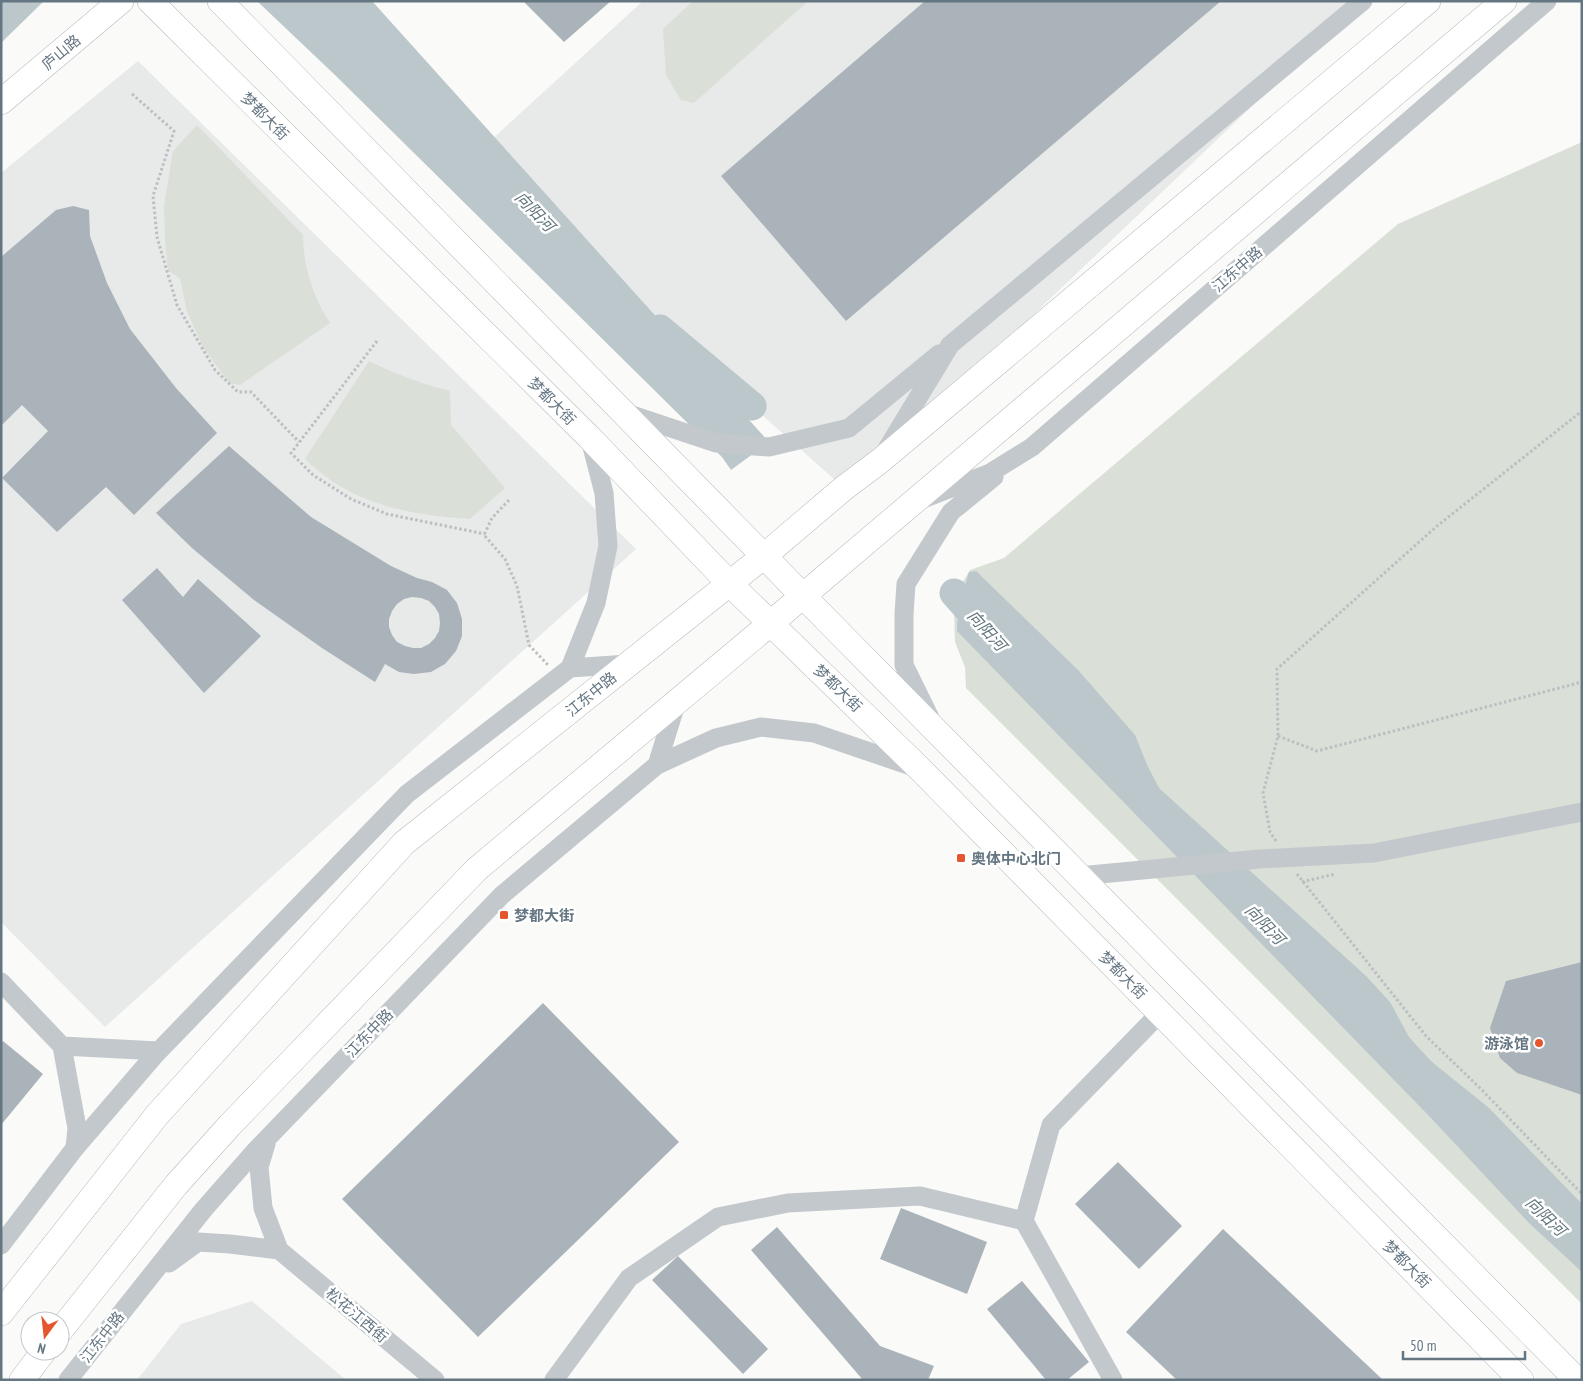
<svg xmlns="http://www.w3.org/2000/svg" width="1583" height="1381" font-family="'PT Sans Narrow','Noto Sans SC',sans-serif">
<rect width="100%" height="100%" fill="#fafaf8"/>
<!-- built -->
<path fill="#e8e9e9" d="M 643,1 L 1349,1 L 1355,8 L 880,461 L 844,488 L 752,406 L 602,281 L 477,153 Z
M 138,61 L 636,549 L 105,1027 L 1,922 L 1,173 Z
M 252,1301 L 346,1380 L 137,1380 L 181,1324 Z"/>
<!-- green -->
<path fill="#dadfd7" d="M 693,1 L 808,1 L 694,103 L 681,100 L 666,75 L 663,29 Z
M 197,125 L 303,235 C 303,266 313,297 330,323 L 240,385 L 229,383 L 203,347 L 187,312 L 180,278 L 168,271 L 165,240 L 164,206 L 173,151 Z
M 1582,142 L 1582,1304 L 966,688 L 965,667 L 955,642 L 954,611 L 958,590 L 970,570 L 1004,558 L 1398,224 Z
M 369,361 C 396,374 421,384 450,391 L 451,425 L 505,488 L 470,519 C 424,516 378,509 338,485 C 326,478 315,468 305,459 Z"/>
<!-- water -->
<path fill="#bbc7cb" d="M 1,1 L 44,1 L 1,43 Z
M 257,1 L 372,1 L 769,442 L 731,470 L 722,457 L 335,75 Z
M 976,571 L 1078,670 L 1135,735 L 1148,767 L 1159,788 L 1366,976 L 1390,1002 L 1409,1037 L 1417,1046 L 1432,1062 L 1489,1108 L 1582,1204 L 1582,1272 L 1529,1223 L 1432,1119 L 957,631 C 957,611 963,592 969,572 Z"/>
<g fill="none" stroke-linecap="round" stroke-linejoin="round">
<!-- river -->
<path stroke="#bbc7cb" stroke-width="29" d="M 660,329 L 752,406
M 954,593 L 986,629"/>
</g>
<!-- building -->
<path fill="#aab3b9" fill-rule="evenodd" d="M 523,1 L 611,1 L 564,42 Z
M 925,1 L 1221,1 L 846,321 L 721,176 Z
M 73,206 L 89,210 L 90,236 L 107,283 L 130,329 L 176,388 L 217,433 L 134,515 L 106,487 L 57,532 L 2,478 L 48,431 L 22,405 L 1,426 L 1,257 L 56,210 Z
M 229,446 L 311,517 L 391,566 L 417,578 L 432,582 L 447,590 L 457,603 L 462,619 L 462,636 L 456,651 L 445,664 L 431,672 L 414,674 L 399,672 L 385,664 L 375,682 L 322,648 L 254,600 L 192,548 L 156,513 ZM 412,597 L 421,598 L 429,601 L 435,607 L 439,614 L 440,623 L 439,631 L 435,638 L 429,644 L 421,648 L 413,648 L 405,646 L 397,642 L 392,635 L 389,627 L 389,619 L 392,611 L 397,604 L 404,599 Z
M 157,568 L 183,597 L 198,579 L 261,636 L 204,693 L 122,600 Z
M 1582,962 L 1582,1095 L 1517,1073 L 1500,1058 L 1490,1028 L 1506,981 Z
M 543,1003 L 679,1142 L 478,1337 L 342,1199 Z
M 3,1041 L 43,1074 L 1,1125 L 1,1044 Z
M 1118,1162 L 1182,1226 L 1139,1269 L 1075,1204 Z
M 901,1208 L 987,1242 L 967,1294 L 880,1259 Z
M 777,1227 L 880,1346 L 934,1366 L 928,1380 L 863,1380 L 751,1250 Z
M 1223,1229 L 1383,1380 L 1177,1380 L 1126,1332 Z
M 678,1256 L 768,1349 L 743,1374 L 652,1280 Z
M 1022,1281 L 1089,1362 L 1067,1380 L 1046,1380 L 987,1309 Z"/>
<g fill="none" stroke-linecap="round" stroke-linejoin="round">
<!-- major casing -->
<g stroke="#b5babe" stroke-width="26">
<path id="major" d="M 150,1 L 590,438 L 729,583 L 920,769 L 1521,1380
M 220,1 L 802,595 L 1577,1380
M 1,102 L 121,1
M 1,1313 L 157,1115 L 404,843 L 764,556 L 844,488 L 880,461 L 1428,1
M 60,1331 L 176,1185 L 230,1125 L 477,869 L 771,623 L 1504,1
M 22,1380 L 44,1351"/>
</g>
<!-- path -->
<path stroke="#bbbfc2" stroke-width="3" stroke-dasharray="2.5 2.5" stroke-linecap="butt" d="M 132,94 L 174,131 L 153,196 L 157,237 L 177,305 L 215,370 L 238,392 L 251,392 L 299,442
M 377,341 L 291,453 L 313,475 L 351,499 L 387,514 L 485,534
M 509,500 L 492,518 L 484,535 L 505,559 L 517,586 L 529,645 L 548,665
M 1278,736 L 1317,751 L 1582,682
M 1276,841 L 1270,832 L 1263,793 L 1278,736 L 1277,669 L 1437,526 L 1582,411
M 1297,874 L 1426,1036 L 1481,1089 L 1582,1194
M 1302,882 L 1335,874"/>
<!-- minor -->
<path stroke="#c3c8cc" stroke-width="19" d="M 626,413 L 716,443 L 769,447 L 849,428 L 939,354
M 887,449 L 950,345 L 1363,1
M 923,499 L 990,473 L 1032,447 L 1547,1
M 570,668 L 596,603 L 608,546 L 604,493 L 590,439
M 930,718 L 904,665 L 904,614 L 906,584 L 951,512 L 994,477
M 657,765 L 716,738 L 761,727 L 814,733 L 917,768
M 1079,876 L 1259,859 L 1374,853 L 1582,812
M 1,982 L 62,1046
M 62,1046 L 77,1128 L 75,1148
M 62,1046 L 159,1051
M 266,1144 L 259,1167 L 263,1208 L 279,1250 L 435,1380
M 1,1245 L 75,1148 L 154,1056 L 407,794 L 570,668 L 628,664
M 169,1263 L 198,1242 L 230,1244 L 279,1250
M 68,1380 L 204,1209 L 256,1150 L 502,895 L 657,765 L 677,701
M 554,1380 L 629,1278 L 718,1217 L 788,1203 L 920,1196 L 1024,1221
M 1113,1380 L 1024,1221 L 1051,1125 L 1160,1013"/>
<!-- major -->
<use href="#major" stroke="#fff" stroke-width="25"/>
</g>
<!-- markers -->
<g fill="#e4572e" stroke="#fff" stroke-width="2">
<rect x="956" y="853" width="10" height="10" rx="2.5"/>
<rect x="499" y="910" width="10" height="10" rx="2.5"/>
<circle cx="1539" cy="1043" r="5"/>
</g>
<g text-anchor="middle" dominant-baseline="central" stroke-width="5" stroke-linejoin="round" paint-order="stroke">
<!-- street labels -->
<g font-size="15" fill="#657683" stroke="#fff">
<text transform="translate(61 52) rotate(-40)">庐山路</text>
<text transform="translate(265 116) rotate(45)">梦都大街</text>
<text transform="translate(1237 269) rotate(-41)">江东中路</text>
<text transform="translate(552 401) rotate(45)">梦都大街</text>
<text transform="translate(838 688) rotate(44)">梦都大街</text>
<text transform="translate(591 694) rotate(-39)">江东中路</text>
<text transform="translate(1123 975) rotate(45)">梦都大街</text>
<text transform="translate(369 1033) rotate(-46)">江东中路</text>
<text transform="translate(1407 1264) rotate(45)">梦都大街</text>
<text transform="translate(357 1315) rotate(40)">松花江西街</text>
<text transform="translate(102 1337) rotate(-52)">江东中路</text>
</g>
<!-- poi labels -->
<g font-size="15" font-weight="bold" fill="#657683" stroke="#fff" text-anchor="start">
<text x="971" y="858">奥体中心北门</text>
<text x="514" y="915">梦都大街</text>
<text x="1529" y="1043" text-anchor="end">游泳馆</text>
</g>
<!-- water labels -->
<g font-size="16" font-style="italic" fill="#60757c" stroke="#fff">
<text transform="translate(535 211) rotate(46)">向阳河</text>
<text transform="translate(987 630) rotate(48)">向阳河</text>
<text transform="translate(1265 924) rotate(46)">向阳河</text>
<text transform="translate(1546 1216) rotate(44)">向阳河</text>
</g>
</g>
<!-- border -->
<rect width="1583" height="1381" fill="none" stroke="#657683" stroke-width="5"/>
<!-- north arrow -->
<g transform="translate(45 1336) rotate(195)"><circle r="24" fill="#ffffff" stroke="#c1c8cd"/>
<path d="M0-4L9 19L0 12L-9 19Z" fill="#e4572e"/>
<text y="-8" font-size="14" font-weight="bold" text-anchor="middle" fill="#657683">N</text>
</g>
<!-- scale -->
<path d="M1403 1351v8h122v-8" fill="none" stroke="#657683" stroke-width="2.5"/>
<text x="1410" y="1351" font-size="15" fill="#657683" stroke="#ffffff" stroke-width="4" paint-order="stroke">50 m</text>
</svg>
